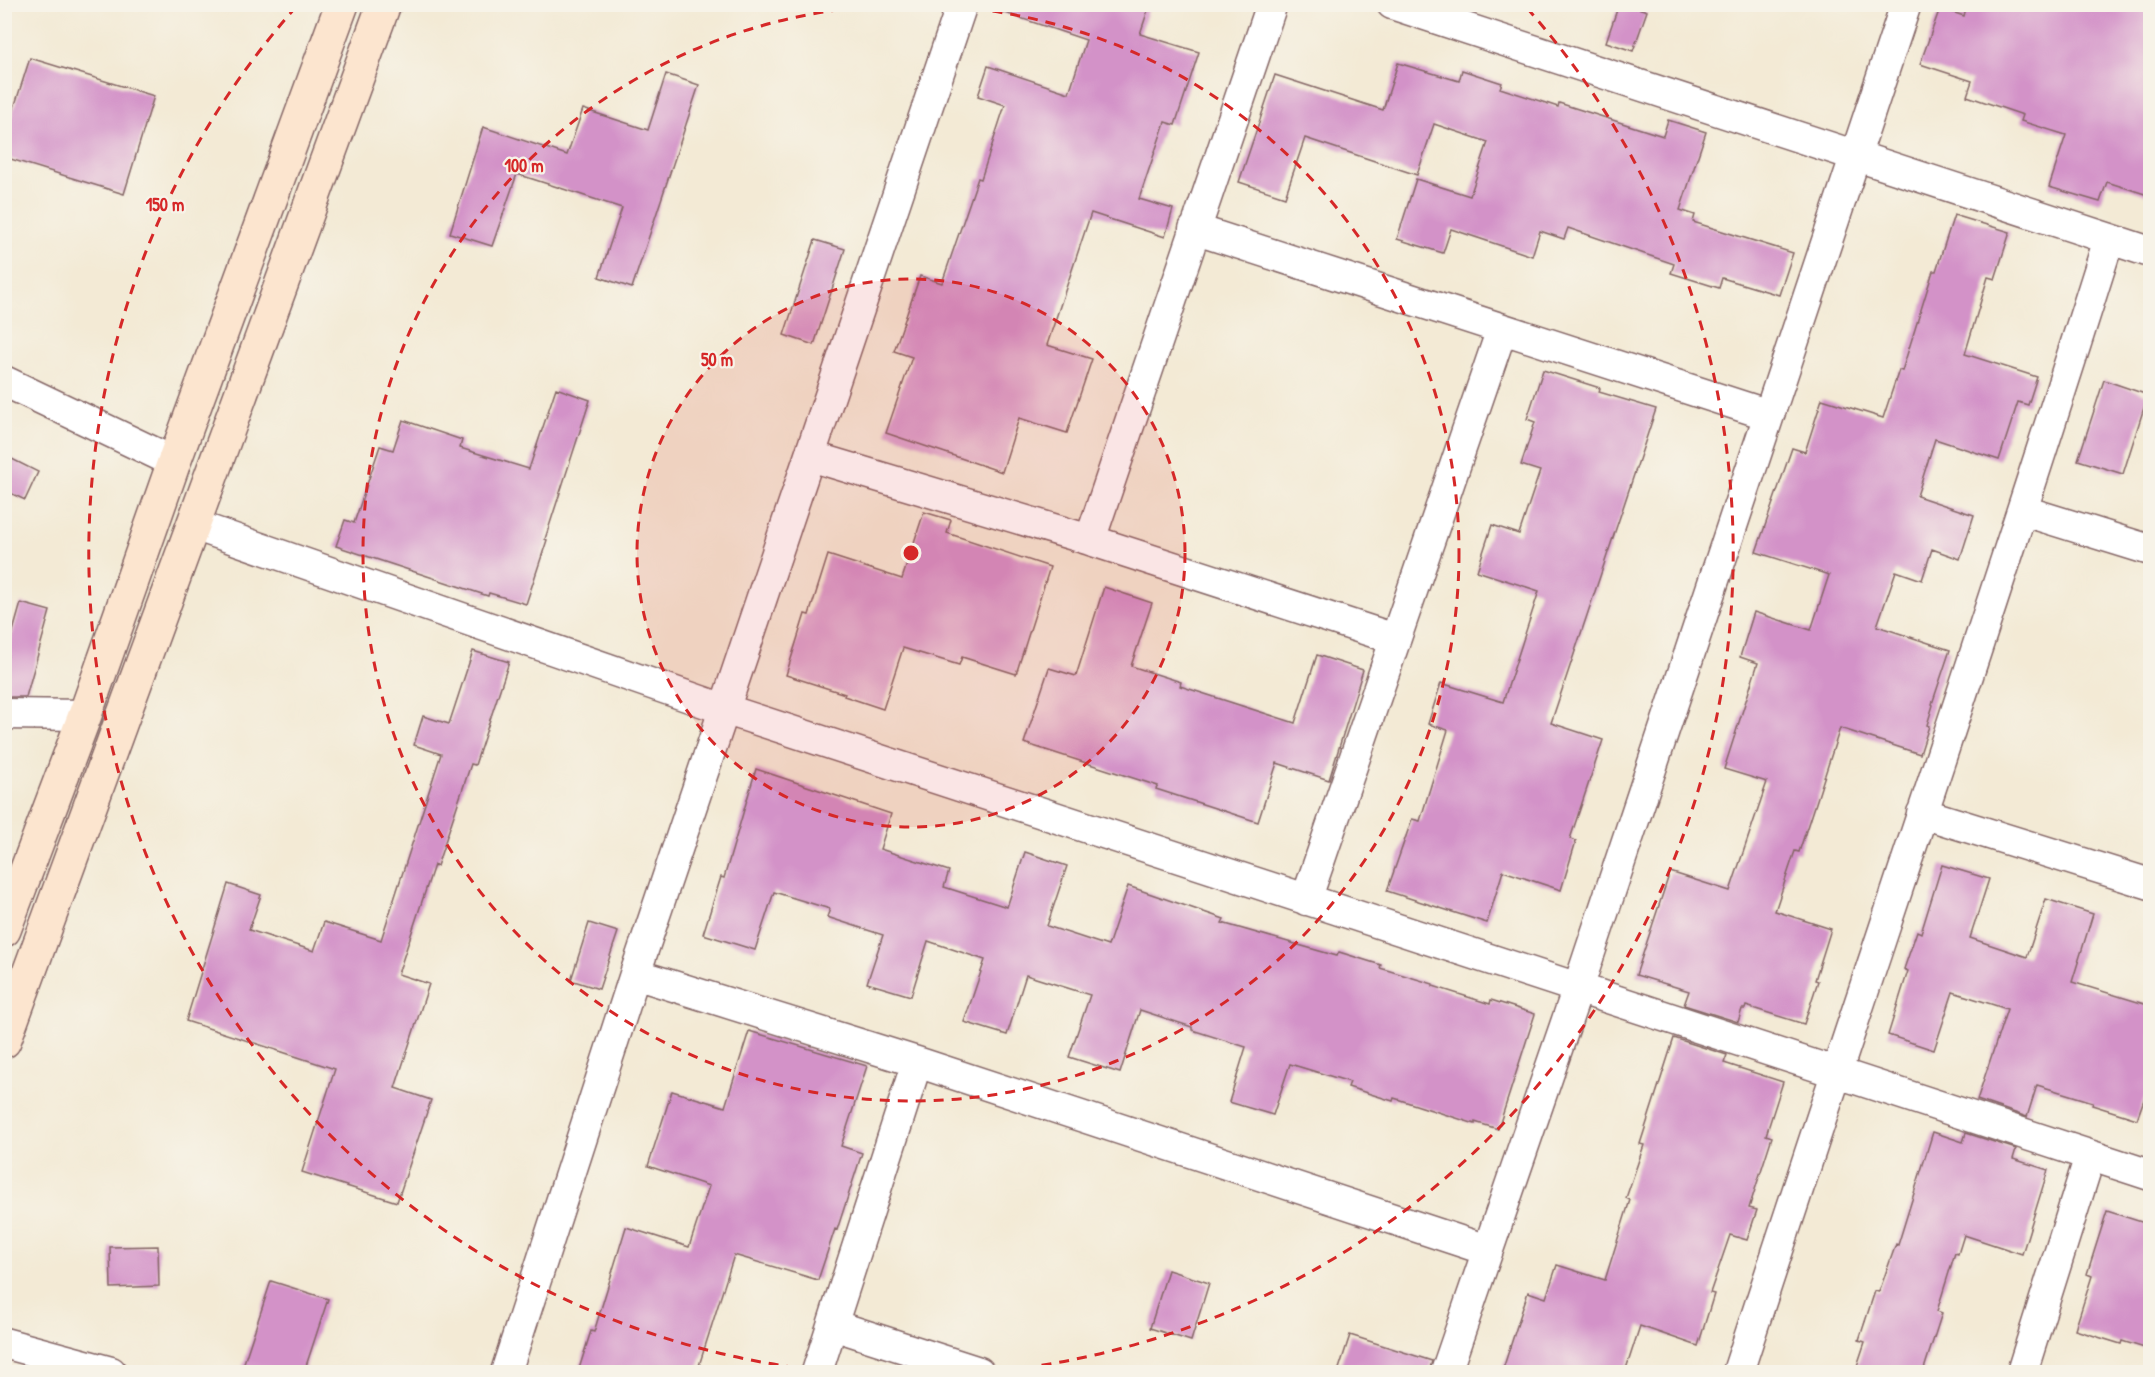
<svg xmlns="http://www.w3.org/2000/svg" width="2155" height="1377" font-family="'Patrick Hand',sans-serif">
<rect width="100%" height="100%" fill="#f7f3e8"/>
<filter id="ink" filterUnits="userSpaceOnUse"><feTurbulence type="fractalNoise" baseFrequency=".0167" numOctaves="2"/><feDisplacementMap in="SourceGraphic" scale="12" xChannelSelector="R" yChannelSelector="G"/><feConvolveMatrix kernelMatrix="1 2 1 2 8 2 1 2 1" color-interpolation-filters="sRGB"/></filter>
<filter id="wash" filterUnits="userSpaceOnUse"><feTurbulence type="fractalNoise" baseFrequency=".008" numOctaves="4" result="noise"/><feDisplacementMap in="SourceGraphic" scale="24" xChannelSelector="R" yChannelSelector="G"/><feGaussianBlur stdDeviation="1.35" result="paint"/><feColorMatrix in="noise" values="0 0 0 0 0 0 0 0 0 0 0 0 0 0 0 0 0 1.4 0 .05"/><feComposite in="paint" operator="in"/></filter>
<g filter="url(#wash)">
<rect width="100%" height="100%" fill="#f3ead5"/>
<g id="blocks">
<!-- building -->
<path fill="#d392c8" d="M 997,4 L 1150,4 L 1140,34 L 1199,52 L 1175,125 L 1165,122 L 1139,199 L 1173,209 L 1165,237 L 1091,213 L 1047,345 L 1092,359 L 1067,433 L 1019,418 L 1002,472 L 886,433 L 912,357 L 894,351 L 920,276 L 942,283 L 978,178 L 981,179 L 1005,105 L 978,96 L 988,66 L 1069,93 L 1086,40 L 996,10 Z
M 1619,4 L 1626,4 L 1647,11 L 1633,51 L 1606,42 Z
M 1967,4 L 2151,4 L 2151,196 L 2107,182 L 2100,202 L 2049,187 L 2066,135 L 2021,121 L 2023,115 L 1967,96 L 1972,81 L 1920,64 L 1940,8 L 1964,16 Z
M 30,58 L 154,96 L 124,194 L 4,157 L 4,139 Z
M 1398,63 L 1459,81 L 1462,70 L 1502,83 L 1500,88 L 1558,107 L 1559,103 L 1663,136 L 1668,120 L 1706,132 L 1680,210 L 1695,215 L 1693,222 L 1793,253 L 1779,295 L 1722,278 L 1719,288 L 1671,273 L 1674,264 L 1568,228 L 1564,239 L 1540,231 L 1532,256 L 1451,229 L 1443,253 L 1397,239 L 1416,179 L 1470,196 L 1488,142 L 1434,124 L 1417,175 L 1305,138 L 1285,197 L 1239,182 L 1275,75 L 1383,110 Z
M 666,74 L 699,85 L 632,288 L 599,277 L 622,208 L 517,174 L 492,246 L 450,233 L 483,127 L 567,155 L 583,109 L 648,130 Z
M 1954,215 L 2010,232 L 1995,279 L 1988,277 L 1965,354 L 2037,377 L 2028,405 L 2018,402 L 1999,460 L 1935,439 L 1917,496 L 1974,515 L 1960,559 L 1932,549 L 1922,580 L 1896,571 L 1877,626 L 1950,650 L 1932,704 L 1933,705 L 1927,725 L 1929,726 L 1920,754 L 1840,728 L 1815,806 L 1814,806 L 1799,852 L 1795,851 L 1775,911 L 1831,929 L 1815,980 L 1818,981 L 1804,1024 L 1746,1006 L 1745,1009 L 1742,1009 L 1738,1022 L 1684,1005 L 1689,991 L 1636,975 L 1670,872 L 1730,891 L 1767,782 L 1724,769 L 1758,663 L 1740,657 L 1754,612 L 1811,630 L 1829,575 L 1756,552 L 1792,448 L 1805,452 L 1822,399 L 1883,418 L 1899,370 L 1902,371 L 1933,271 L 1936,271 Z
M 815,240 L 845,249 L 814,345 L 784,335 Z
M 1543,370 L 1600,388 L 1599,392 L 1656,409 L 1551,723 L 1603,740 L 1570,839 L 1576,841 L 1561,890 L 1503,871 L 1487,923 L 1387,891 L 1412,819 L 1420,821 L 1448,730 L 1428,724 L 1441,683 L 1503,702 L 1539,591 L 1477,571 L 1492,525 L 1519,534 L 1540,471 L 1521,465 L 1535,422 L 1527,419 Z
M 2104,380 L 2148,395 L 2123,474 L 2078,460 Z
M 556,388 L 590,400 L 545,539 L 547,540 L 526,604 L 489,593 L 488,596 L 336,546 L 345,520 L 354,523 L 380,446 L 393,450 L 403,420 L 462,440 L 460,448 L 529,469 Z
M 4,455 L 38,472 L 25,500 L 4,490 Z
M 924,512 L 951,520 L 947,533 L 1050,567 L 1016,674 L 962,657 L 959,665 L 903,648 L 883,709 L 844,696 L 845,694 L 786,675 L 805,614 L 809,615 L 828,555 L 902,579 Z
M 1104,587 L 1152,603 L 1131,666 L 1181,682 L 1180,686 L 1295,723 L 1317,655 L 1363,670 L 1329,780 L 1277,763 L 1258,822 L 1156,789 L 1158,786 L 1024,743 L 1049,668 L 1076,676 Z
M 21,603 L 50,611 L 26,697 L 4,697 L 8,649 Z
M 473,651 L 509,662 L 475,765 L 471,764 L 437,866 L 434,865 L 398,974 L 429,984 L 395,1088 L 431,1100 L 397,1202 L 302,1172 L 335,1069 L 186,1021 L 228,884 L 261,895 L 249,930 L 314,951 L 324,922 L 381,940 L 441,754 L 414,745 L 423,716 L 449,724 Z
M 756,769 L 891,814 L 880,849 L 949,871 L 944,887 L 1007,907 L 1025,852 L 1067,866 L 1047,926 L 1108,946 L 1128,886 L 1224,919 L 1222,923 L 1337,956 L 1339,952 L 1381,965 L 1380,968 L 1433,984 L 1433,986 L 1490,1004 L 1491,1000 L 1535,1014 L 1498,1129 L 1475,1122 L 1475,1124 L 1394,1098 L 1393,1101 L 1348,1087 L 1350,1082 L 1290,1064 L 1273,1115 L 1229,1102 L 1246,1047 L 1192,1030 L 1192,1027 L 1140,1010 L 1120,1073 L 1069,1057 L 1090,995 L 1026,975 L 1007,1035 L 964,1022 L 985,960 L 928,941 L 911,996 L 867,983 L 883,935 L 827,917 L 830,909 L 774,892 L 755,950 L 703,934 L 721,877 L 724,878 Z
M 1942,865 L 1989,879 L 1970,938 L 2027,957 L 2046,899 L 2093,914 L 2072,982 L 2151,1006 L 2151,1080 L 2137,1119 L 2092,1105 L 2093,1102 L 2037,1085 L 2027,1117 L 1977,1100 L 2007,1009 L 1953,992 L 1934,1050 L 1888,1035 L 1908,971 L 1904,969 L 1917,931 L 1921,933 Z
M 589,923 L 618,932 L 599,989 L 571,980 Z
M 749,1031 L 867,1066 L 841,1146 L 862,1153 L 837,1230 L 835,1229 L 818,1280 L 734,1255 L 697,1372 L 578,1372 L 591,1331 L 594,1332 L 626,1227 L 689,1247 L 709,1186 L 648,1166 L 672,1091 L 725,1107 Z
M 1674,1038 L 1727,1055 L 1724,1063 L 1783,1082 L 1766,1135 L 1772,1137 L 1749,1208 L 1757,1210 L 1747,1240 L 1730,1235 L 1710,1293 L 1714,1294 L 1698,1346 L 1640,1326 L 1625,1372 L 1502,1372 L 1528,1292 L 1546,1298 L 1557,1265 L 1605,1280 L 1630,1200 L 1626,1198 L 1644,1145 L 1640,1144 Z
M 1933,1132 L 1963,1142 L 1966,1133 L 2016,1149 L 2013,1159 L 2048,1170 L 2022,1254 L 1964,1235 L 1958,1254 L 1955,1253 L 1937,1311 L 1942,1313 L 1923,1372 L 1855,1372 L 1865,1342 L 1859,1340 L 1875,1291 L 1879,1292 L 1896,1244 L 1898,1245 Z
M 2107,1211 L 2151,1225 L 2151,1350 L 2122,1341 L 2121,1344 L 2075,1330 L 2092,1276 L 2087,1274 Z
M 158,1246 L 159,1286 L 111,1288 L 110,1247 Z
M 1168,1270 L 1209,1283 L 1191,1341 L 1150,1328 Z
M 271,1281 L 328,1299 L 304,1372 L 241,1372 Z
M 1350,1335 L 1432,1361 L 1429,1372 L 1338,1372 Z"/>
</g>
</g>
<g filter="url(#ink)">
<use href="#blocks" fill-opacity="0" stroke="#856666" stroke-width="1.5"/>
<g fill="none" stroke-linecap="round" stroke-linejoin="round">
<!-- street casing -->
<g stroke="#856666" stroke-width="33">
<path id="street" d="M 1392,4 L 2150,252
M 1194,229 L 1769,415
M 4,381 L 174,462
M 810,456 L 1090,540 L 1395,639
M 2024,511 L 2150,550
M 194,525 L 724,709 L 2150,1175
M 1090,540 L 1272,4
M 4,714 L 85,715
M 1922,813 L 2150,884
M 1306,900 L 1502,329
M 635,974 L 917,1062 L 1487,1250
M 833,1325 L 979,1372
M 4,1343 L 111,1372
M 506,1372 L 635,974 L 962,4
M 817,1372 L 917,1062
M 1446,1372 L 1578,988 L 1906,4
M 1738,1372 C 1861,994 1990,618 2109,239
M 2022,1372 L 2090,1156"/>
</g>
<!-- secondary casing -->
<g stroke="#856666" stroke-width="36">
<path id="secondary" d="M 4,930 L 85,715 L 174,462 L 342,4
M 4,1041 L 384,4"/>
</g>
<!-- street -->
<use href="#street" stroke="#fff" stroke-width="30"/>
<!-- secondary -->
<use href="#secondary" stroke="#fce5cf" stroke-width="33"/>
</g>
</g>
<!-- distance rings -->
<circle cx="911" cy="553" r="274" fill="#d62828" fill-opacity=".12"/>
<g fill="none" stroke="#d62828" stroke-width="3" stroke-dasharray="10 8">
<circle cx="911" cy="553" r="274"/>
<circle cx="911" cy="553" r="548"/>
<path d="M832 1372A823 823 0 0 1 295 8M1527 8A823 823 0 0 1 990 1372"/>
</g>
<circle cx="911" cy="553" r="9" fill="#d62828" stroke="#f7f3e8" stroke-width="3"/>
<g font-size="18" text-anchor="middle" font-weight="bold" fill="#d62828" stroke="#f7f3e8" stroke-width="4.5" stroke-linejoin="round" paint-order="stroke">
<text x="524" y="172">100 m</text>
<text x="165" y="211">150 m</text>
<text x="717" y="366">50 m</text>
</g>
<!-- margin -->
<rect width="2155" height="1377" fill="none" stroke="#f7f3e8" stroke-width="24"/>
</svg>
